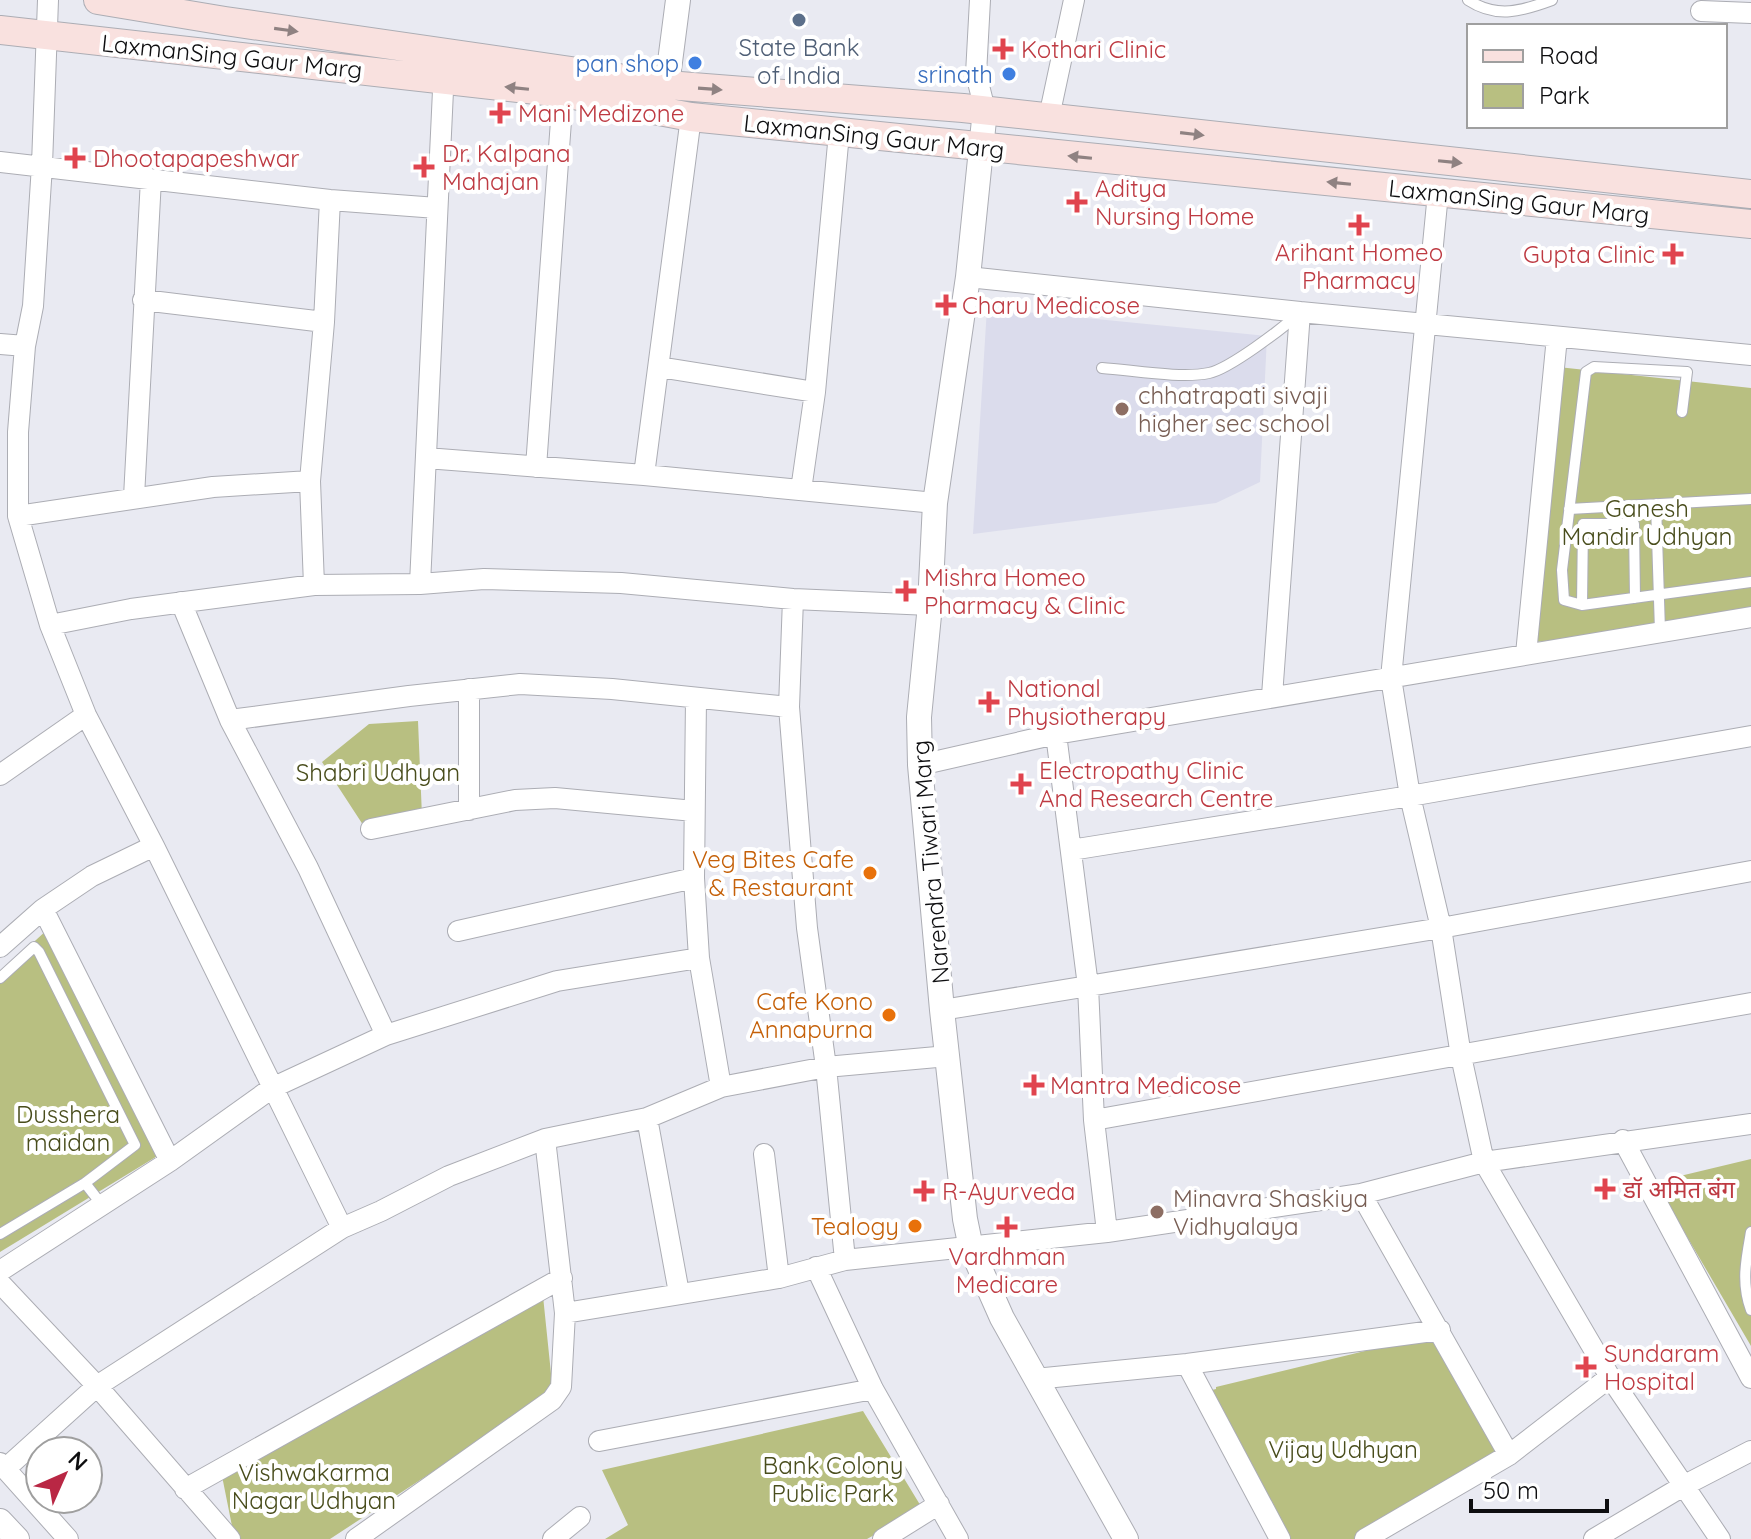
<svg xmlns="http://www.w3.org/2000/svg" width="1751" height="1539" font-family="Quicksand,'Noto Sans Devanagari',sans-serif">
<rect width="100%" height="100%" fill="#e9eaf2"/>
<!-- built -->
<path fill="#dbdcec" d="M 987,308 L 1267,336 L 1260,482 L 1216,503 L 973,534 Z"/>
<!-- green -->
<path fill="#b8bf81" d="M 1549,366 L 1751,388 L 1751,619 L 1536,642 Z
M 418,721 L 422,816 L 367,831 L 322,762 L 369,724 Z
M 48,929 L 159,1155 L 0,1252 L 0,973 Z
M 1751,1159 L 1751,1346 L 1655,1182 Z
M 543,1296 L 553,1393 L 330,1539 L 240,1539 L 233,1531 L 222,1476 Z
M 1431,1335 L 1506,1457 L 1365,1539 L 1280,1539 L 1204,1392 L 1216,1389 L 1216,1387 Z
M 863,1411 L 922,1508 L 867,1539 L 605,1539 L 628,1525 L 602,1470 Z"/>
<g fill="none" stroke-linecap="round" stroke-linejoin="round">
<!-- service casing -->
<g stroke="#acadb4" stroke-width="12">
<path id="service" d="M 1468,0 C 1497,19 1522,11 1552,0
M 1102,368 C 1132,370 1181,379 1209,373 C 1229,369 1282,329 1298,314
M 1682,412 L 1687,372 L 1594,367 L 1586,372 L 1562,570 L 1564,600 L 1582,605 L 1751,582
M 1656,504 L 1660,631
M 1569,509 L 1751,499
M 1582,605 L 1583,524 L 1634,524 L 1635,598
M 0,978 L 34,947 L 39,952 L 135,1145 L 85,1183 L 102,1205
M 1751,1232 C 1746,1260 1741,1283 1751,1310
M 0,1234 L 85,1183"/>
</g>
<!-- minor casing -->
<g stroke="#acadb4" stroke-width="22">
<path id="minor" d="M 48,0 L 42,165 L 33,306 L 25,346 L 18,432 L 18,516 L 50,625 L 86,715 L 154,846 L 342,1228
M 980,0 L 976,74 L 985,110
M 1701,11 L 1751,13
M 1049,117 L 1074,0
M 0,162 L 330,200 L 437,208
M 1438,193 L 1391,678 L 1410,796 L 1441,928 L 1461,1056 L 1484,1162 L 1610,1377 L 1720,1539
M 968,277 L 1300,312
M 143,300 L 324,322
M 0,344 L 25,346
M 659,367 L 815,392
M 426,458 L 644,475 L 935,503
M 536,467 L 563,93
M 644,475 L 691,117
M 801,490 L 815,392 L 839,133
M 134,497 L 151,179
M 18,516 L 213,487 L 310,481
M 420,584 L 444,69
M 314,585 L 310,481 L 324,322 L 330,200
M 793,599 L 789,707 L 807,928 L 826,1067 L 845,1260
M 181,602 L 230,720 L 308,868 L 386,1035
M 50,625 L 131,609 L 314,585 L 420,584 L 484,579 L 621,583 L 793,599 L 930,605
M 1526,654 L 1557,337
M 469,689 L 469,810
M 1272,696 L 1300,312 L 1751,355
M 696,699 L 694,878 L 699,958 L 721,1087
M 230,720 L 409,696 L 520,684 L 612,689 L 789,707
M 1056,734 L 1088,986 L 1094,1120 L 1107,1232
M 920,765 L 1056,734 L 1751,617
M 0,775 L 86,715
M 371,829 L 515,800 L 555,798 L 694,811
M 1071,850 L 1410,796 L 1751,736
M 43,909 L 170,1161
M 458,931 L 694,878
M 0,947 L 43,909 L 92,876 L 154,846
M 942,1010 L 1441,928 L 1751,871
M 647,1118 L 679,1293
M 1094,1120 L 1751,1003
M 1623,1140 L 1751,1378
M 764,1154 L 779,1278
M 1361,1194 L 1509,1455
M 816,1267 L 873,1389 L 958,1539
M 0,1271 L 170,1161 L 272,1088 L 386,1035 L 557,981 L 699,958
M 0,1283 L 97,1386 L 230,1539
M 565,1313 L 779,1278 L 845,1260 L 1107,1232 L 1361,1194 L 1484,1162 L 1751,1124
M 1187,1364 L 1280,1539
M 1035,1379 L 1187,1364 L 1440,1330
M 599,1441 L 873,1389
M 0,1463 L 68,1539
M 5,1469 L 97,1386 L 342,1228 L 381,1211 L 449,1176 L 545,1139 L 647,1118 L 721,1087 L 826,1067 L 948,1056
M 185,1489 L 562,1278
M 356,1539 L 552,1400 L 561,1387 L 565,1313 L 545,1139
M 553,1539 L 580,1517
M 883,1539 L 939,1504
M 1365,1539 L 1509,1455 L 1610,1377
M 1594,1539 L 1685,1485 L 1751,1451"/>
</g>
<!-- tertiary casing -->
<g stroke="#acadb4" stroke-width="26">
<path id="tertiary" d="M 667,85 L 678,0
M 985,110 L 968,277 L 935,503 L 930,605 L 919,717 L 920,765 L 942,1010 L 965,1219 L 971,1248 L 1002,1318 L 1126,1539
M 0,1521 L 17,1539"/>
</g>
<!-- secondary casing -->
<g stroke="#acadb4" stroke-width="30">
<path id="secondary" d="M 98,0 L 225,21 L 667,85 L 963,108 L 1751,194
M 0,30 L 563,93 L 691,117 L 1751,224"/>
</g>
<!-- service -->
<use href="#service" stroke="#fff" stroke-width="10"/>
<!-- minor -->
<use href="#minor" stroke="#fff" stroke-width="20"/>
<!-- tertiary -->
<use href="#tertiary" stroke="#fff" stroke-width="24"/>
<!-- secondary -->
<use href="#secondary" stroke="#f9e1df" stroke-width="28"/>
</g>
<!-- one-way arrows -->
<defs><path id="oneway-solid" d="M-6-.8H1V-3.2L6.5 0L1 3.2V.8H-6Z" transform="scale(2)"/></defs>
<g fill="#8f8282">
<use href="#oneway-solid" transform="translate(286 30) rotate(8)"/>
<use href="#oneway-solid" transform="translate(517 88) rotate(-174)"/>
<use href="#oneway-solid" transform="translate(710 89) rotate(4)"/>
<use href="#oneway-solid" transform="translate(1192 134) rotate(7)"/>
<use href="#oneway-solid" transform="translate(1080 157) rotate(-174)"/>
<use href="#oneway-solid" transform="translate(1450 162) rotate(6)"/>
<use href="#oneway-solid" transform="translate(1339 183) rotate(-174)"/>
</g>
<!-- markers -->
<circle fill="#5c6f8a" stroke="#fff" stroke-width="3" cx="799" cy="20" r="8"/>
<g fill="#e0444e" stroke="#fff" stroke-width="3">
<path d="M999 37h8v8h8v8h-8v8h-8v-8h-8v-8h8z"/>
<path d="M496 101h8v8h8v8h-8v8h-8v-8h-8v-8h8z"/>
<path d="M71 146h8v8h8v8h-8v8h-8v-8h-8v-8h8z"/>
<path d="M420 155h8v8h8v8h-8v8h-8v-8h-8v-8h8z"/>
<path d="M1073 190h8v8h8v8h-8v8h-8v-8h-8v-8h8z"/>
<path d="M1355 213h8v8h8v8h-8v8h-8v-8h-8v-8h8z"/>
<path d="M1669 242h8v8h8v8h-8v8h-8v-8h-8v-8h8z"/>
<path d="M942 293h8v8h8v8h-8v8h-8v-8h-8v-8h8z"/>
<path d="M902 579h8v8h8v8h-8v8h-8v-8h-8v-8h8z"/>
<path d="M985 690h8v8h8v8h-8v8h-8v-8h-8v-8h8z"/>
<path d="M1017 772h8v8h8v8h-8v8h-8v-8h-8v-8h8z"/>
<path d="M1030 1073h8v8h8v8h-8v8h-8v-8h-8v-8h8z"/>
<path d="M1601 1177h8v8h8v8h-8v8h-8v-8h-8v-8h8z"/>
<path d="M920 1179h8v8h8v8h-8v8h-8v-8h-8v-8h8z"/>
<path d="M1003 1215h8v8h8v8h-8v8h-8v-8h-8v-8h8z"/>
<path d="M1582 1355h8v8h8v8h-8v8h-8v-8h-8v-8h8z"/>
</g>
<g fill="#3f7fe0" stroke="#fff" stroke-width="3">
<circle cx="695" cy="63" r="8"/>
<circle cx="1009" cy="74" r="8"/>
</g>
<g fill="#8d6e63" stroke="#fff" stroke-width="3">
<circle cx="1122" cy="409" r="8"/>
<circle cx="1157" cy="1212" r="8"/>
</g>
<g fill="#e8710a" stroke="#fff" stroke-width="3">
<circle cx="870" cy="873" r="8"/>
<circle cx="889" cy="1015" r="8"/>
<circle cx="915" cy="1226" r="8"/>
</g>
<g text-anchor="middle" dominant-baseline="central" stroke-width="8" stroke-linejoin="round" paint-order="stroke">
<!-- service labels -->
<g font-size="24" fill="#4e5e75" stroke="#fff">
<text x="799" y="47">State Bank<tspan x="799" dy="28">of India</tspan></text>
</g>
<!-- health labels -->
<g font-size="24" fill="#be3a42" stroke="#fff" text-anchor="start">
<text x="1021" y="49">Kothari Clinic</text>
<text x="518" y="113">Mani Medizone</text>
<text x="442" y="153">Dr. Kalpana<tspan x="442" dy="28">Mahajan</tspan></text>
<text x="93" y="158">Dhootapapeshwar</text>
<text x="1095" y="188">Aditya<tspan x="1095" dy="28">Nursing Home</tspan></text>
<text x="1359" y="252" text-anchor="middle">Arihant Homeo<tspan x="1359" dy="28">Pharmacy</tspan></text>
<text x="1655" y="254" text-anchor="end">Gupta Clinic</text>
<text x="962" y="305">Charu Medicose</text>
<text x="924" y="577">Mishra Homeo<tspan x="924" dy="28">Pharmacy &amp; Clinic</tspan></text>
<text x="1007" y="688">National<tspan x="1007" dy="28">Physiotherapy</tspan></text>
<text x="1039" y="770">Electropathy Clinic<tspan x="1039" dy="28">And Research Centre</tspan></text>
<text x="1050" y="1085">Mantra Medicose</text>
<text x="1623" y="1189">डॉ अमित बंग</text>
<text x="942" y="1191">R-Ayurveda</text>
<text x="1007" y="1256" text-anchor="middle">Vardhman<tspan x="1007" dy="28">Medicare</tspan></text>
<text x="1604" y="1353">Sundaram<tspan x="1604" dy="28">Hospital</tspan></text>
</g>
<!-- street labels -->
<g font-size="24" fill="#0e0e10" stroke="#fff">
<text transform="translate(232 56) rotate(6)">LaxmanSing Gaur Marg</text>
<text transform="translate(874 136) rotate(6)">LaxmanSing Gaur Marg</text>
<text transform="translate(1519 201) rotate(6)">LaxmanSing Gaur Marg</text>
<text transform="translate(930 862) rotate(-95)">Narendra Tiwari Marg</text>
</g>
<!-- shop labels -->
<g font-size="24" fill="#366cbe" stroke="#fff" text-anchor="end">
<text x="679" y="63">pan shop</text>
<text x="993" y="74">srinath</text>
</g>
<!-- education labels -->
<g font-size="24" fill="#785e54" stroke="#fff" text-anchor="start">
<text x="1138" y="395">chhatrapati sivaji<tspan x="1138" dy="28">higher sec school</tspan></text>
<text x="1173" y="1198">Minavra Shaskiya<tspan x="1173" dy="28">Vidhyalaya</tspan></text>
</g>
<!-- park labels -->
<g font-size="24" fill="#494d1c" stroke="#fff">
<text x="1647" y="508">Ganesh<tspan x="1647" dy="28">Mandir Udhyan</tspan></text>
<text x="378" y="772">Shabri Udhyan</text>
<text x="68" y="1114">Dusshera<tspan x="68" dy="28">maidan</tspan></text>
<text x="1343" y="1449">Vijay Udhyan</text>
<text x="833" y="1465">Bank Colony<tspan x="833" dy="28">Public Park</tspan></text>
<text x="314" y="1472">Vishwakarma<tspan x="314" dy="28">Nagar Udhyan</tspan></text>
</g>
<!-- food labels -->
<g font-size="24" fill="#c56008" stroke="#fff" text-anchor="end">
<text x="854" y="859">Veg Bites Cafe<tspan x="854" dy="28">&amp; Restaurant</tspan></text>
<text x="873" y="1001">Cafe Kono<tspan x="873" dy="28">Annapurna</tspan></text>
<text x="899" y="1226">Tealogy</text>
</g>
</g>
<!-- legend -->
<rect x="1467" y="24" width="260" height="104" fill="#ffffff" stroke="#9f9f9f" stroke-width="2"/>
<rect x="1483" y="50" width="40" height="12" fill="#f9e1df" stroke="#9f9f9f" stroke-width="2"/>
<text x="1539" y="64" font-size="24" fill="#0e0e10">Road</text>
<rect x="1483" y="84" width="40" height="24" fill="#b8bf81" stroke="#9f9f9f" stroke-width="2"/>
<text x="1539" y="104" font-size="24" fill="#0e0e10">Park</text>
<!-- north arrow -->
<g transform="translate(64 1475) rotate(45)"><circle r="38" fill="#ffffff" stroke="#9f9f9f" stroke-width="2"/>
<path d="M0-6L14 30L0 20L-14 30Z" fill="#b92744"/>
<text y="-12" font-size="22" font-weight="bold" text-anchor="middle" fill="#0e0e10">N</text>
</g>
<!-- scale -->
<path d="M1471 1499v12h136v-12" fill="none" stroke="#0e0e10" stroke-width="4"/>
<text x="1483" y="1499" font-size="24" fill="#0e0e10" stroke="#ffffff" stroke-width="6" paint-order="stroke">50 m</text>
</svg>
